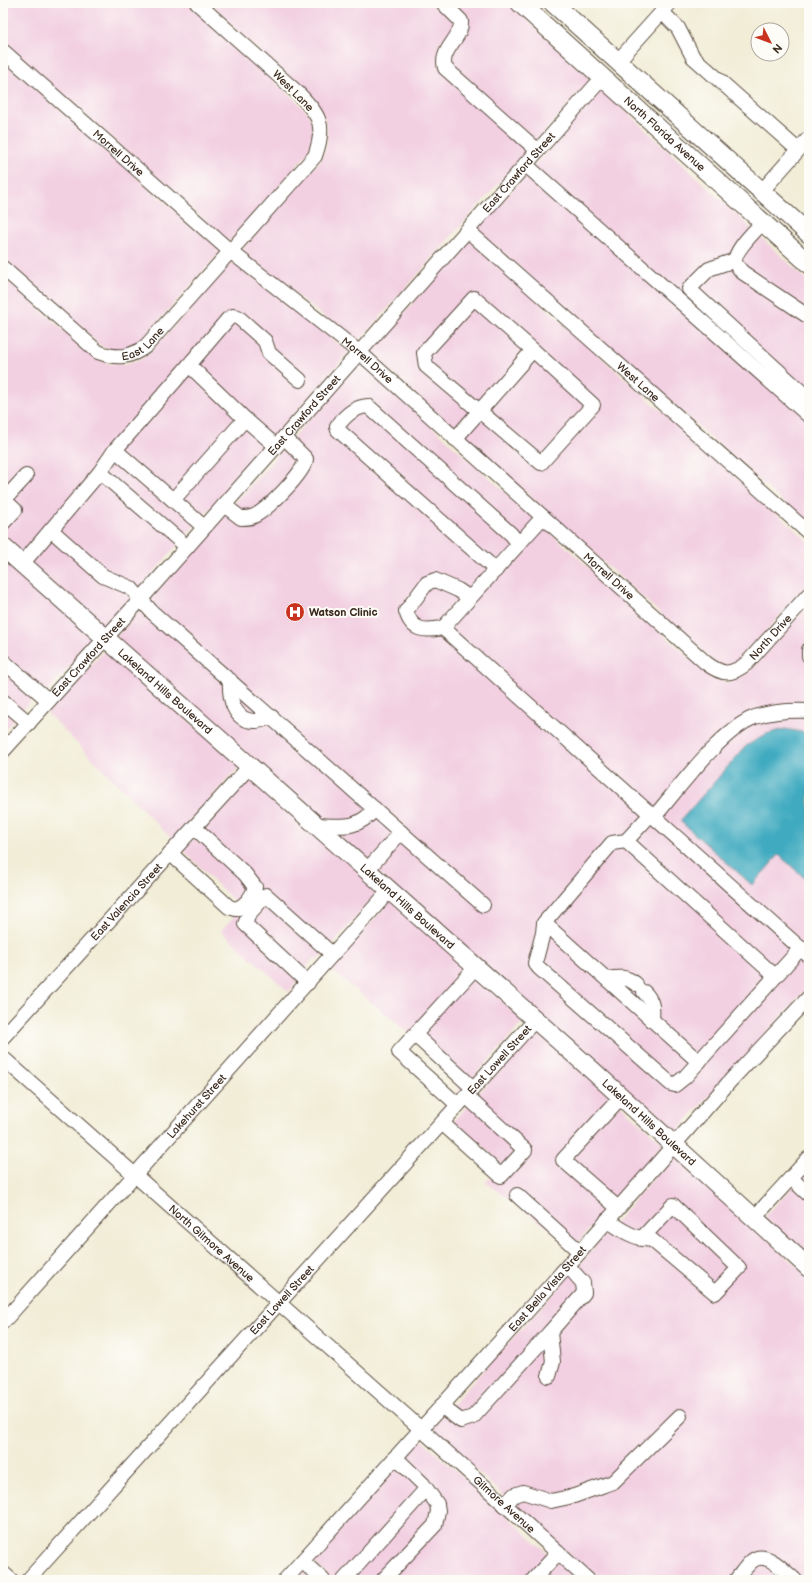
<svg xmlns="http://www.w3.org/2000/svg" width="812" height="1583" font-family="'Balsamiq Sans',sans-serif">
<rect width="100%" height="100%" fill="#fdfcf7"/>
<filter id="ink" filterUnits="userSpaceOnUse"><feTurbulence type="fractalNoise" baseFrequency=".025" numOctaves="2"/><feDisplacementMap in="SourceGraphic" scale="8" xChannelSelector="R" yChannelSelector="G"/><feConvolveMatrix kernelMatrix="1 2 1 2 8 2 1 2 1" color-interpolation-filters="sRGB"/></filter>
<filter id="wash" filterUnits="userSpaceOnUse"><feTurbulence type="fractalNoise" baseFrequency=".012" numOctaves="4" result="noise"/><feDisplacementMap in="SourceGraphic" scale="16" xChannelSelector="R" yChannelSelector="G"/><feGaussianBlur stdDeviation="0.9" result="paint"/><feColorMatrix in="noise" values="0 0 0 0 0 0 0 0 0 0 0 0 0 0 0 0 0 1.4 0 .05"/><feComposite in="paint" operator="in"/></filter>
<g filter="url(#wash)">
<rect width="100%" height="100%" fill="#f1edd7"/>
<!-- built -->
<path fill="#f2cfe1" d="M 3,3 L 187,3 L 294,99 L 309,114 L 313,126 L 313,139 L 309,152 L 229,242 L 3,42 Z
M 206,3 L 509,3 L 591,79 L 357,343 L 241,251 L 322,159 L 327,144 L 327,127 L 321,109 L 303,89 Z
M 3,60 L 221,251 L 141,341 L 133,347 L 123,350 L 112,350 L 101,346 L 3,259 Z
M 602,89 L 809,282 L 809,525 L 477,230 Z
M 469,240 L 809,542 L 809,583 L 742,658 L 736,663 L 726,666 L 719,665 L 710,658 L 369,352 Z
M 232,261 L 349,352 L 104,628 L 3,539 L 3,276 L 96,359 L 110,364 L 128,364 L 140,360 L 151,352 Z
M 360,362 L 702,669 L 714,677 L 723,679 L 724,682 L 734,681 L 734,678 L 745,675 L 753,668 L 809,604 L 809,733 L 785,729 L 752,885 L 779,855 L 809,882 L 809,986 L 673,1135 L 115,638 Z
M 3,556 L 96,638 L 36,703 L 32,699 L 3,732 Z
M 107,648 L 240,766 L 173,840 L 47,713 Z
M 251,776 L 380,890 L 318,960 L 314,957 L 289,992 L 221,931 L 241,908 L 183,850 Z
M 391,900 L 525,1020 L 443,1111 L 441,1110 L 465,1083 L 410,1034 L 330,969 Z
M 536,1030 L 664,1144 L 574,1247 L 485,1182 L 505,1167 L 454,1121 Z
M 675,1154 L 809,1277 L 809,1580 L 597,1580 L 430,1429 L 555,1292 Z
M 809,1169 L 809,1260 L 764,1218 Z
M 421,1439 L 578,1580 L 333,1580 L 312,1561 Z
M 303,1571 L 313,1580 L 295,1580 Z"/>
<!-- water -->
<path fill="#40aac0" stroke="#3e6a6f" d="M 785,729 L 809,733 L 809,882 L 779,855 L 752,885 L 680,821 L 746,746 L 766,734 Z"/>
</g>
<g filter="url(#ink)">
<g fill="none" stroke-linecap="round" stroke-linejoin="round">
<!-- minor casing -->
<g stroke="#56473a" stroke-width="16">
<g id="minor">
<path d="M 443,3 L 461,21 C 463,38 439,49 445,68 L 537,150"/>
<path d="M 662,12 L 678,28 L 693,57 L 798,150"/>
<path id="s1" d="M 3,51 L 230,251 L 359,352 L 706,663 C 722,675 731,676 747,663 L 809,594"/>
<path d="M 617,62 L 670,3"/>
<path d="M 525,164 L 809,416"/>
<path d="M 761,192 L 809,138"/>
<path d="M 763,222 C 756,230 731,253 736,264 C 737,267 740,269 742,272 L 809,317"/>
<path id="s2" d="M 467,230 L 809,533"/>
<path d="M 735,260 L 709,269 L 689,289 L 809,399"/>
<path id="s3" d="M 3,268 L 98,352 C 117,359 130,358 146,346 L 315,156 C 326,125 320,116 299,94 L 197,3"/>
<path d="M 189,365 L 228,319 L 233,316 L 238,317 L 265,341 L 269,353 L 300,380"/>
<path d="M 455,439 L 533,350 L 593,405 L 541,463 L 426,366 L 424,353 L 474,298 L 533,350"/>
<path d="M 115,450 L 189,365 L 245,419"/>
<path d="M 100,472 L 115,450 L 173,500"/>
<path d="M 3,499 L 15,510 L 3,523"/>
<path d="M 4,500 L 26,476"/>
<path d="M 224,505 L 241,518 C 246,518 250,518 254,516 C 267,510 304,473 306,459 L 284,437"/>
<path d="M 204,527 L 173,500 L 245,419 L 276,446"/>
<path d="M 51,530 L 103,576 L 131,588 L 152,612 L 483,905"/>
<path d="M 22,564 L 100,472 L 187,547"/>
<path d="M 496,570 L 338,430 L 337,427 C 345,415 354,407 368,406 L 511,534 L 519,544"/>
<path d="M 470,598 L 458,590 L 435,580 L 427,583 L 406,611 C 412,632 425,631 443,628 L 543,517"/>
<path d="M 443,628 L 809,956"/>
<path d="M 809,650 L 809,656"/>
<path d="M 3,661 L 48,700"/>
<path d="M 230,680 C 229,697 233,722 256,721 C 261,721 267,718 272,717"/>
<path d="M 3,701 L 29,723"/>
<path id="s4" d="M 3,751 L 141,599 L 603,77"/>
<path d="M 651,814 L 626,841 L 612,843 L 544,923 L 543,933 L 535,963 L 539,968 L 671,1084 L 675,1085 L 685,1077 L 801,948"/>
<path d="M 654,817 C 678,789 722,729 755,717 C 773,711 790,710 809,711"/>
<path d="M 317,825 C 343,826 357,830 375,809"/>
<path d="M 626,841 L 775,976"/>
<path d="M 170,853 L 229,907 L 236,909 C 246,905 252,897 255,887 L 245,874 L 194,827"/>
<path d="M 367,870 L 401,832"/>
<path d="M 544,923 L 699,1062"/>
<path d="M 607,979 C 619,977 626,976 636,984"/>
<path d="M 308,983 L 245,924 L 249,914 L 266,895 L 332,954"/>
<path d="M 644,992 C 653,1001 653,1008 652,1020"/>
<path d="M 415,1035 L 473,1088"/>
<path id="s5" d="M 3,1037 L 250,766"/>
<path id="s6" d="M 3,1058 L 430,1437 L 588,1580"/>
<path d="M 458,1105 L 399,1052 L 476,967"/>
<path d="M 442,1123 L 501,1176 L 525,1150 L 466,1096"/>
<path d="M 791,1178 L 809,1195"/>
<path d="M 517,1195 L 580,1252"/>
<path d="M 618,1208 L 563,1160 L 621,1097"/>
<path d="M 754,1218 L 809,1158"/>
<path d="M 607,1220 C 621,1230 635,1239 652,1240 L 715,1293 L 739,1268 L 673,1205 L 641,1239"/>
<path id="s7" d="M 3,1322 L 390,890"/>
<path d="M 550,1332 L 584,1293 L 583,1283 L 568,1266"/>
<path d="M 441,1406 L 461,1421 L 473,1417 L 550,1332 L 553,1362 L 549,1376"/>
<path d="M 505,1505 L 514,1495 L 523,1492 L 551,1501 L 574,1496 L 613,1482 L 680,1416"/>
<path d="M 302,1561 L 323,1580"/>
<path d="M 3,1573 L 11,1580"/>
<path id="s8" d="M 28,1580 L 535,1020"/>
<path id="s9" d="M 285,1580 L 549,1287 L 731,1080 L 809,997"/>
<path d="M 344,1580 L 426,1489"/>
<path d="M 383,1580 L 435,1525 L 438,1511 L 437,1504 L 423,1484 L 395,1457"/>
<path d="M 533,1580 L 558,1553"/>
<path d="M 736,1580 C 741,1574 746,1566 752,1561 C 766,1549 785,1572 795,1580"/>
</g>
</g>
<!-- major casing -->
<g stroke="#56473a" stroke-width="20">
<g id="major">
<path id="s10" d="M 520,3 L 809,264"/>
<path d="M 553,3 L 809,234"/>
<path id="s11" d="M 3,547 L 593,1071 L 809,1268"/>
</g>
</g>
<!-- minor -->
<use href="#minor" stroke="#fff" stroke-width="14"/>
<!-- major -->
<use href="#major" stroke="#fff" stroke-width="18"/>
</g>
</g>
<!-- icons -->
<defs>
<g id="hospital-disc" transform="scale(1)"><circle r="9.5" fill="#c8321e" stroke="#fdfcf7"/><path d="M-5-5h3v3.5h4V-5h3V5h-3V1.5h-4V5h-3Z" fill="#fff"/></g>
</defs>
<g fill-rule="evenodd">
<use href="#hospital-disc" x="295" y="612"/>
</g>
<g text-anchor="middle" dominant-baseline="central" stroke-width="4" stroke-linejoin="round" paint-order="stroke">
<!-- street labels -->
<g font-size="11" fill="#3b2a1e" stroke="#fdfcf7">
<text transform="translate(293 91) rotate(45)">West Lane</text>
<text stroke="none"><textPath href="#s10" startOffset="195">North Florida Avenue</textPath></text>
<text stroke="none"><textPath href="#s1" startOffset="154">Morrell Drive</textPath></text>
<text stroke="none"><textPath href="#s4" startOffset="775">East Crawford Street</textPath></text>
<text stroke="none"><textPath href="#s3" startOffset="176">East Lane</textPath></text>
<text stroke="none"><textPath href="#s1" startOffset="478">Morrell Drive</textPath></text>
<text stroke="none"><textPath href="#s2" startOffset="229">West Lane</textPath></text>
<text stroke="none"><textPath href="#s4" startOffset="451">East Crawford Street</textPath></text>
<text stroke="none"><textPath href="#s1" startOffset="802">Morrell Drive</textPath></text>
<text stroke="none"><textPath href="#s1" startOffset="1013">North Drive</textPath></text>
<text stroke="none"><textPath href="#s4" startOffset="127">East Crawford Street</textPath></text>
<text stroke="none"><textPath href="#s11" startOffset="217">Lakeland Hills Boulevard</textPath></text>
<text stroke="none"><textPath href="#s5" startOffset="183">East Valencia Street</textPath></text>
<text stroke="none"><textPath href="#s11" startOffset="541">Lakeland Hills Boulevard</textPath></text>
<text stroke="none"><textPath href="#s8" startOffset="702">East Lowell Street</textPath></text>
<text stroke="none"><textPath href="#s7" startOffset="290">Lakehurst Street</textPath></text>
<text stroke="none"><textPath href="#s11" startOffset="865">Lakeland Hills Boulevard</textPath></text>
<text stroke="none"><textPath href="#s6" startOffset="279">North Gilmore Avenue</textPath></text>
<text stroke="none"><textPath href="#s9" startOffset="392">East Bella Vista Street</textPath></text>
<text stroke="none"><textPath href="#s8" startOffset="378">East Lowell Street</textPath></text>
<text stroke="none"><textPath href="#s6" startOffset="671">Gilmore Avenue</textPath></text>
</g>
<!-- poi labels -->
<g font-size="11" font-weight="bold" fill="#3b2a1e" stroke="#fdfcf7" text-anchor="start">
<text x="309" y="612">Watson Clinic</text>
</g>
</g>
<!-- margin -->
<rect width="812" height="1583" fill="none" stroke="#fdfcf7" stroke-width="16"/>
<!-- north arrow -->
<g transform="translate(770 42) rotate(132)"><circle r="19" fill="#fdfcf7" stroke="#afa8a0"/>
<path d="M0-3L7 15L0 10L-7 15Z" fill="#c8321e"/>
<text y="-6" font-size="11" font-weight="bold" text-anchor="middle" fill="#3b2a1e">N</text>
</g>
</svg>
